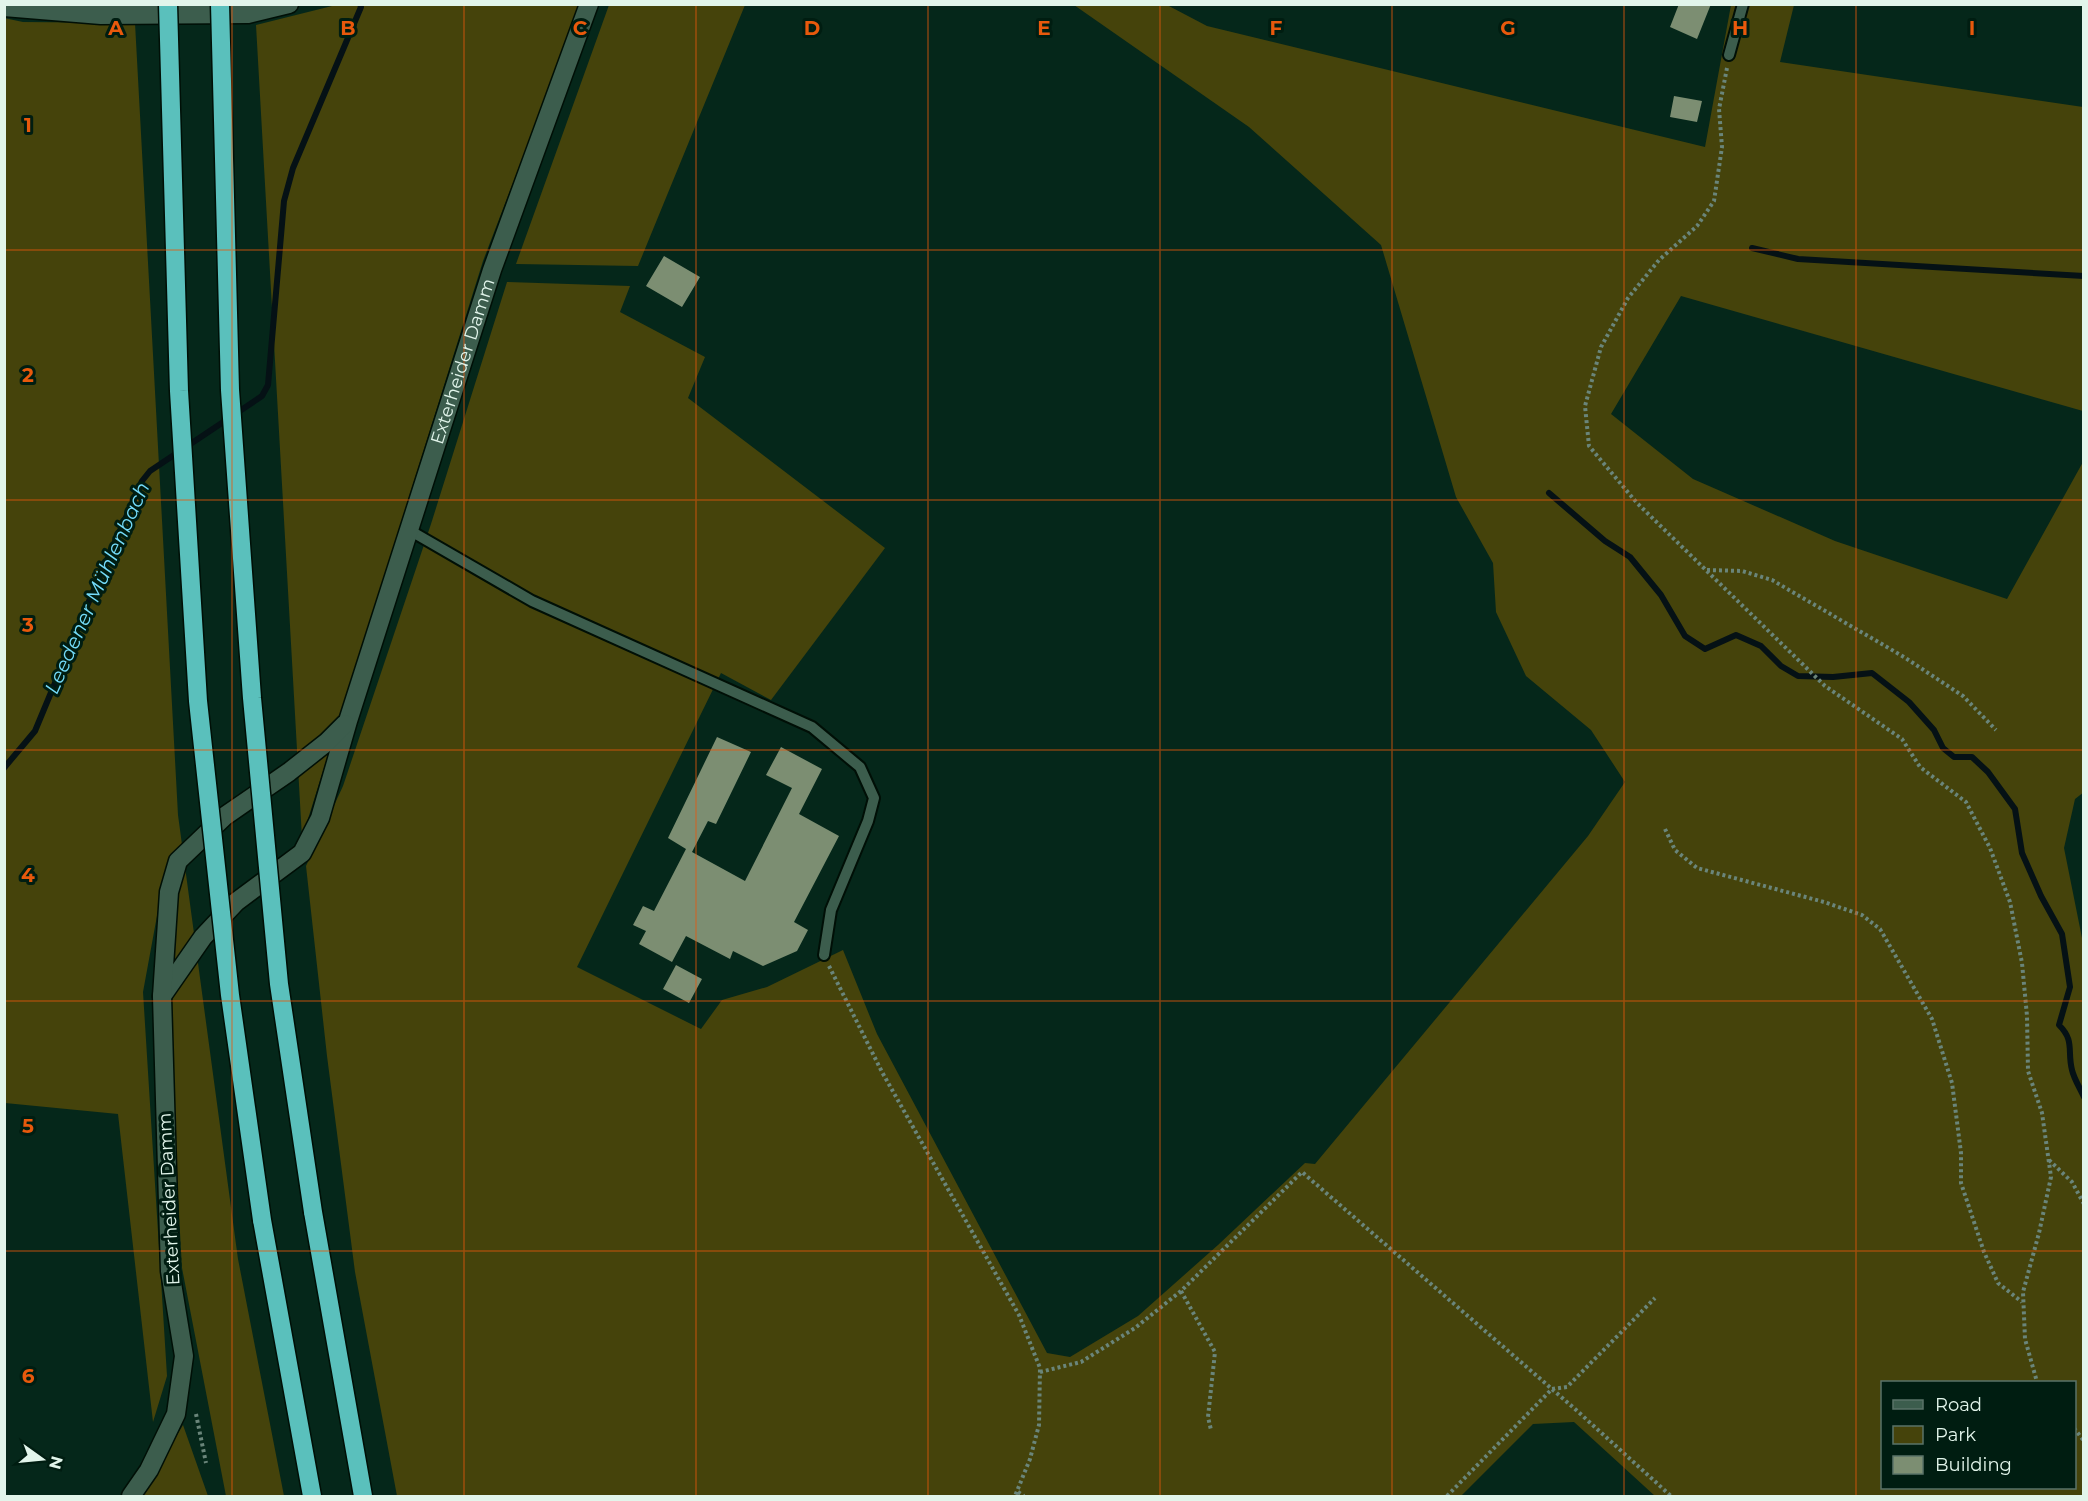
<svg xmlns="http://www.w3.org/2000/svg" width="2088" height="1501" font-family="Montserrat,sans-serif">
<rect width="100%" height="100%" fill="#05271a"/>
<!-- green -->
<path fill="#45430b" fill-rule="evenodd" d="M 336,5 L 581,5 L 483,261 L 302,838 L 256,25 Z
M 609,5 L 745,5 L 638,266 L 516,264 Z
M 1074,5 L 1167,5 L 1207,26 L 1705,147 L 1731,5 L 1794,5 L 1780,62 L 2083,107 L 2083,411 L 1681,296 L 1611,414 L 1693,479 L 1835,541 L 2007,599 L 2083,462 L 2084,792 L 2075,799 L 2064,848 L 2084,948 L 2083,1496 L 1655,1496 L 1574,1422 L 1533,1424 L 1461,1496 L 397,1496 L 355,1272 L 327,1056 L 306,866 L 343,786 L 431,524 L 507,282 L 630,286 L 620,312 L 705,357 L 688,398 L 885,548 L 771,700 L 721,673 L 577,967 L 701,1029 L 722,1000 L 767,987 L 843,950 L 877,1034 L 1047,1353 L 1070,1357 L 1138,1316 L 1218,1245 L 1305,1163 L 1315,1164 L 1588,836 L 1625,782 L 1591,730 L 1526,676 L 1496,612 L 1493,563 L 1456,497 L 1381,245 L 1249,127 ZM 1882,1382 L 2074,1382 L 2074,1488 L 1882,1488 Z
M 4,18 L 23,22 L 135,23 L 178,815 L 238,1259 L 284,1496 L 226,1496 L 182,1268 L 161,894 L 143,992 L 167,1376 L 153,1422 L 118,1114 L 5,1103 Z
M 183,1425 L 208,1496 L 140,1496 Z"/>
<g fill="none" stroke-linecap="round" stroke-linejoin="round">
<!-- stream -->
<path stroke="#051115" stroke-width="6" d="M 1752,248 L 1798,259 L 2084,276
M 1549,493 L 1605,541 L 1630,557 L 1661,595 L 1685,636 L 1705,649 L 1736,635 L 1761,646 L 1781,666 L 1798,676 L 1833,677 L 1872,673 L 1909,702 L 1934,730 L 1943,748 L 1954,757 L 1972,757 L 1988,772 L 2015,809 L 2022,853 L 2041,896 L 2062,934 L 2070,987 L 2059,1025 C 2075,1041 2067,1050 2072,1070 C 2074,1079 2080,1088 2084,1097
M 4,768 L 35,731 L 92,594 L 142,481 L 150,471 L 262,396 L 268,385 L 284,201 L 293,168 L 361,7 L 360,4"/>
</g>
<!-- building -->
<path fill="#7c8e72" d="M 1679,4 L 1711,4 L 1697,39 L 1670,27 Z
M 1674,96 L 1702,101 L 1697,122 L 1670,117 Z
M 664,256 L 700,277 L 682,307 L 646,286 Z
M 717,737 L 751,752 L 716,824 L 708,821 L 692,852 L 745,881 L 792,788 L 766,775 L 781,747 L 822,769 L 799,814 L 839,836 L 794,922 L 808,930 L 797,951 L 763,966 L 733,951 L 730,959 L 686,936 L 672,962 L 639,944 L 646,931 L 633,925 L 643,906 L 654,911 L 686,849 L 668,838 Z
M 676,965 L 702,979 L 689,1003 L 663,989 Z"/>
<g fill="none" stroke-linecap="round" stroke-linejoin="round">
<!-- lane casing -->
<g stroke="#000f06" stroke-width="14">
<path id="lane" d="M 1729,55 L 1743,4
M 409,530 L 532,601 L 812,727 L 860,767 L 874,798 L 868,821 L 831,910 L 824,955"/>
</g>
<!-- street casing -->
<g stroke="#000f06" stroke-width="21">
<g id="street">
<path d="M 4,7 L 101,15 L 248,14 L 289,4"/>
<path id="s1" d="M 162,996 L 203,937 L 236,902 L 302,853 L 320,818 L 348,721 L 492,270 L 589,4"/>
<path d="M 131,1496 L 149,1470 L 176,1414 L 184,1356 L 170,1271 L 162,996 L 169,892 L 178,861 L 225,816 L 289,772 L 327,742 L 345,724"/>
</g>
</g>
<!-- highway casing -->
<g stroke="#000f06" stroke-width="21">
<path id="highway" d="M 313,1212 L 363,1496
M 262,1220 L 312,1496"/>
</g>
<!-- path -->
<path stroke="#6a857a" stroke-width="4" stroke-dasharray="3 3" stroke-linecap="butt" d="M 1727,68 L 1719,109 L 1722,147 L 1714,201 L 1697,226 L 1659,260 L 1628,298 L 1601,347 L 1585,406 L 1589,446 L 1637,503 L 1825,686 L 1902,739 L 1920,767 L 1966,802 L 1990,848 L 2010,902 L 2022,963 L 2027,1016 L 2028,1071 L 2042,1113 L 2051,1177 L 2039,1233 L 2023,1292 L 2025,1339 L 2037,1382
M 1707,570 L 1742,571 L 1772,580 L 1904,657 L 1963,696 L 1996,730
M 1665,829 L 1675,850 L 1697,868 L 1824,902 L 1862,915 L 1880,929 L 1932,1019 L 1952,1083 L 1961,1153 L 1961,1183 L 1984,1252 L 1998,1283 L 2022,1302
M 829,966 L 882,1072 L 1019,1315 L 1040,1368 L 1039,1425 L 1030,1459 L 1015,1496
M 2049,1160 L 2072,1182 L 2084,1204
M 1181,1291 L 1215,1352 L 1208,1417 L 1211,1430
M 1040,1372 L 1081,1362 L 1135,1328 L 1181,1291 L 1302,1172 L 1575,1409 L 1671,1496
M 196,1414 L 206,1463
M 2074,1428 L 2084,1441
M 1018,1492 L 1024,1496
M 1447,1496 L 1552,1389 L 1567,1387 L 1655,1298"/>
<!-- lane -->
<use href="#lane" stroke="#3c5d4d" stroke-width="10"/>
<!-- street -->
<use href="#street" stroke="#3c5d4d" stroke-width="18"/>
<!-- highway -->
<use href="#highway" stroke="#5ac0bc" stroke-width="18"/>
<!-- highway-bridge casing -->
<g stroke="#000f06" stroke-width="21" stroke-linecap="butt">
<path id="highway-bridge" d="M 168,4 L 179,391 L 198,701 L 230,995 L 262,1220
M 220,4 L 230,390 L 252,698 L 279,984 L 313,1212"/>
</g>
<!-- highway-bridge -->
<use href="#highway-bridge" stroke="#5ac0bc" stroke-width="18"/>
</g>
<!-- grid -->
<path fill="none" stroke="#e8590c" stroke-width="1.5" stroke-opacity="0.55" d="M 232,4 L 232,1496M 464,4 L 464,1496M 696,4 L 696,1496M 928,4 L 928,1496M 1160,4 L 1160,1496M 1392,4 L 1392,1496M 1624,4 L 1624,1496M 1856,4 L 1856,1496M 4,250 L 2084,250M 4,500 L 2084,500M 4,750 L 2084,750M 4,1001 L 2084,1001M 4,1251 L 2084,1251"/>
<g text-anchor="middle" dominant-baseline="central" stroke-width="6" stroke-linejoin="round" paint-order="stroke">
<!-- street labels -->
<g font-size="18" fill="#e2f5eb" stroke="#001d11">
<text stroke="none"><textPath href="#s1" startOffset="720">Exterheider Damm</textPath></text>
<text transform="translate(169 1199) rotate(-93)">Exterheider Damm</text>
</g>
<!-- water labels -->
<g font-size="20" font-style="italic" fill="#73dbf9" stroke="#001d11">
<text transform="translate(97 588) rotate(-66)">Leedener Mühlenbach</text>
</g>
</g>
<g font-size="20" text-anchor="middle" font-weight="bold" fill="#e8590c" stroke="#001d11" stroke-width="6" stroke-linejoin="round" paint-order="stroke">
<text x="116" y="35">A</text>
<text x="348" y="35">B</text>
<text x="580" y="35">C</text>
<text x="812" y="35">D</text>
<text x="1044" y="35">E</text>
<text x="1276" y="35">F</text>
<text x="1508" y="35">G</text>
<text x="1740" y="35">H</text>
<text x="1972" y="35">I</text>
<text x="28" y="132">1</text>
<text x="28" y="382">2</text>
<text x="28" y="632">3</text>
<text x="28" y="882">4</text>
<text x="28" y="1133">5</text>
<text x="28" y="1383">6</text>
</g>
<!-- border -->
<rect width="2088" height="1501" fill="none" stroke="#e2f5eb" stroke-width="12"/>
<!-- legend -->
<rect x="1881" y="1381" width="195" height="108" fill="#001d11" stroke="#5a7368" stroke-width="1.5"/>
<rect x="1893" y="1400" width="30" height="9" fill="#3c5d4d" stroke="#5a7368" stroke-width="1.5"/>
<text x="1935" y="1411" font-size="18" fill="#e2f5eb">Road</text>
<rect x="1893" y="1426" width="30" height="18" fill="#45430b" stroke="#5a7368" stroke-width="1.5"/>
<text x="1935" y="1441" font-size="18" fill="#e2f5eb">Park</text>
<rect x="1893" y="1456" width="30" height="18" fill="#7c8e72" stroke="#5a7368" stroke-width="1.5"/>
<text x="1935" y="1471" font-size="18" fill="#e2f5eb">Building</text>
<!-- north arrow -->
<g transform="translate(42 1459) rotate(105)" stroke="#001d11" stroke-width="4.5" paint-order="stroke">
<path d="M0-4.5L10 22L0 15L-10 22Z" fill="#e2f5eb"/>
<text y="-9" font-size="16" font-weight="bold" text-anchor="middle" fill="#e2f5eb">N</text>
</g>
</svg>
